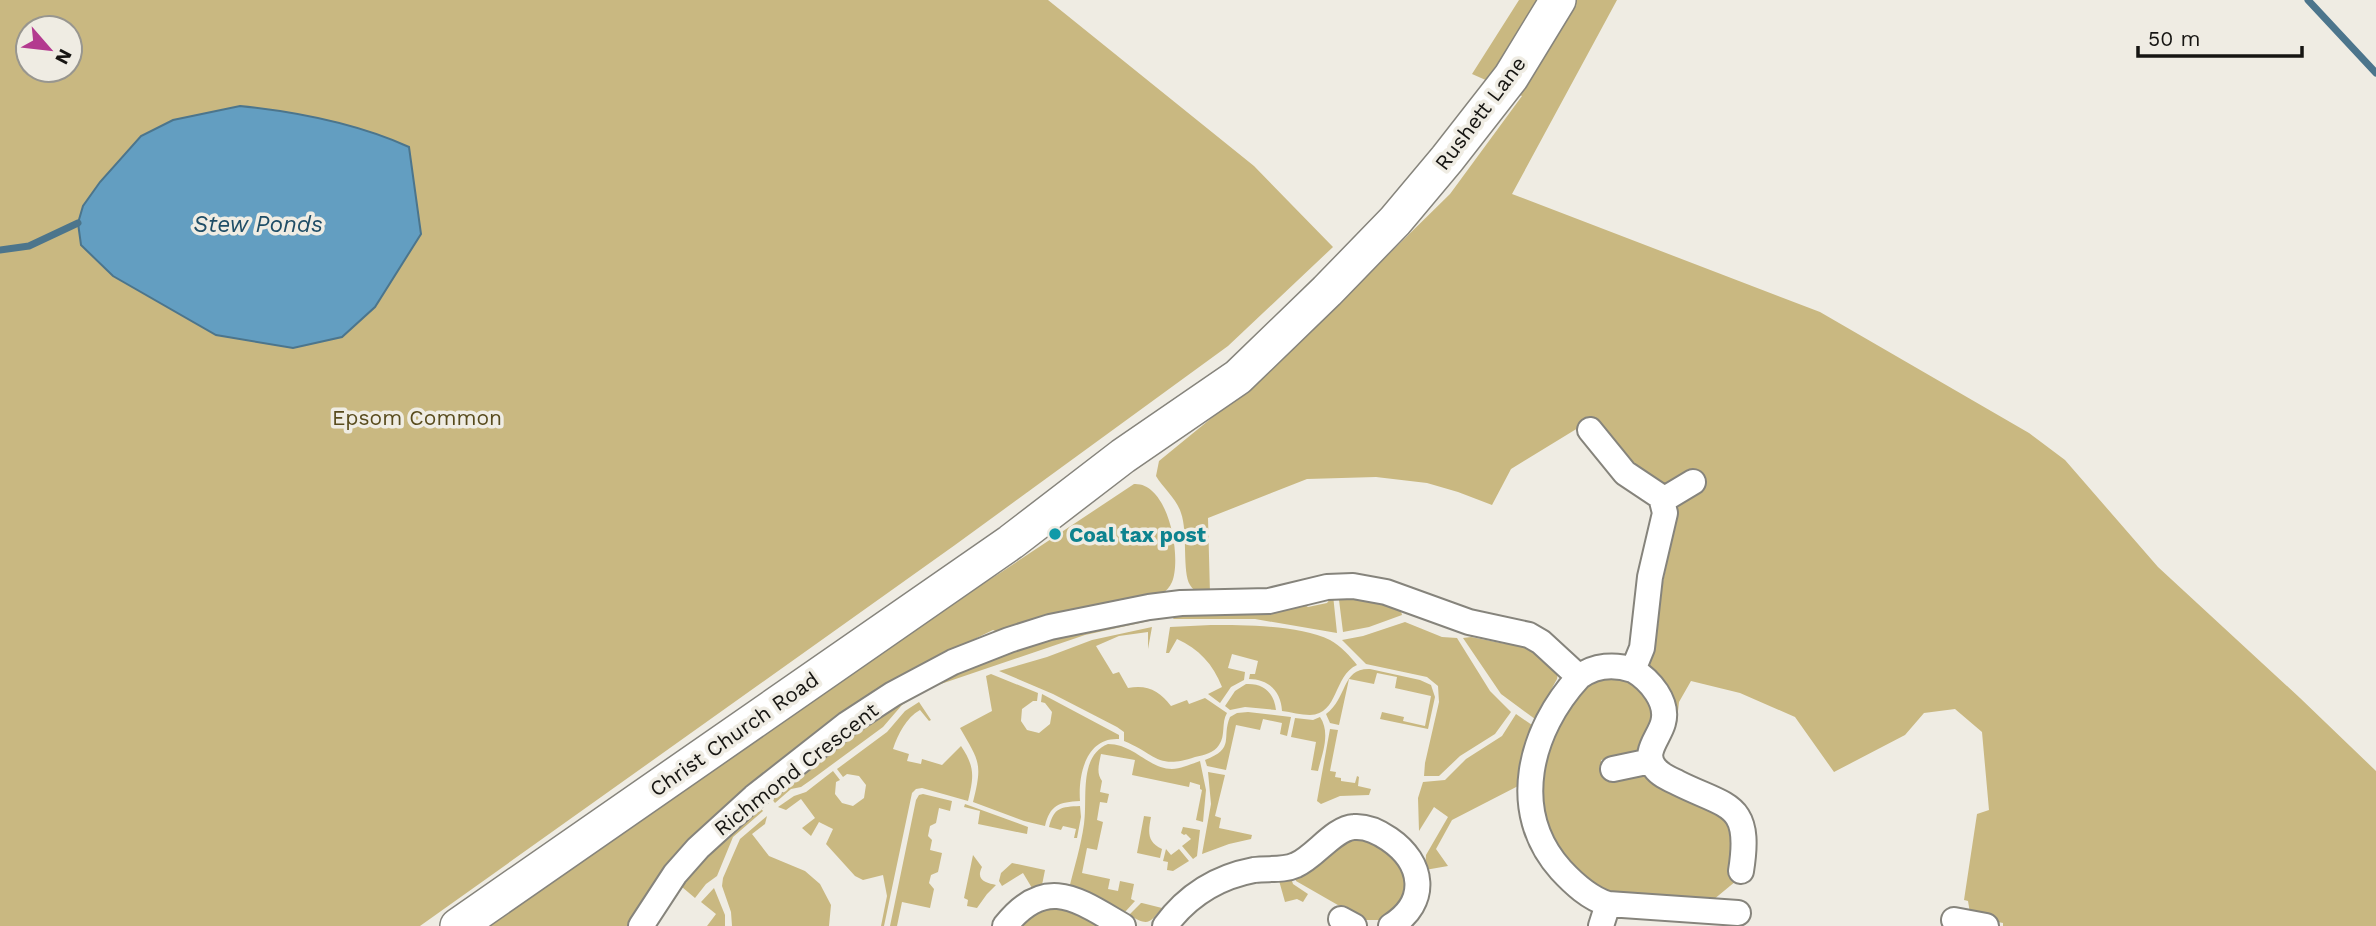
<svg xmlns="http://www.w3.org/2000/svg" width="2376" height="926" font-family="'Work Sans',sans-serif">
<rect width="100%" height="100%" fill="#efece3"/>
<!-- green -->
<path fill="#c9b881" fill-rule="evenodd" d="M 0,0 L 1048,0 L 1254,166 L 1333,247 L 1228,346 L 955,545 L 420,926 L 0,926 ZM 28,28 L 70,28 L 70,70 L 28,70 Z
M 1519,0 L 1617,0 L 1512,194 L 1820,312 L 2029,433 L 2065,460 L 2158,567 L 2300,698 L 2376,771 L 2376,926 L 2003,926 L 2003,923 L 1978,918 L 1970,913 L 1968,901 L 1964,900 L 1977,814 L 1989,810 L 1982,732 L 1955,709 L 1924,713 L 1905,735 L 1834,772 L 1795,717 L 1740,693 L 1691,681 L 1679,702 L 1677,720 L 1672,717 L 1647,664 L 1653,628 L 1659,623 L 1659,601 L 1667,563 L 1663,555 L 1669,484 L 1662,486 L 1578,428 L 1511,469 L 1492,505 L 1458,492 L 1427,483 L 1376,477 L 1307,479 L 1208,518 L 1210,594 C 1202,593 1195,593 1190,585 C 1182,572 1188,532 1181,513 C 1177,499 1163,488 1156,476 L 1159,461 L 1275,366 L 1450,194 L 1522,96 L 1472,74 Z
M 1134,484 C 1169,482 1182,558 1172,582 C 1170,587 1166,591 1162,594 L 1005,635 L 993,630 L 960,646 L 852,711 L 634,926 L 483,926 L 847,668 L 1000,573 Z
M 1333,595 L 1337,633 L 1255,619 L 1173,619 L 1177,613 L 1300,602 L 1308,607 L 1327,603 Z
M 1341,596 L 1400,607 L 1402,615 L 1369,627 L 1343,632 L 1339,600 Z
M 1144,616 L 1149,621 L 1085,635 L 929,688 L 941,676 L 999,652 Z
M 1405,622 L 1442,637 L 1457,638 L 1490,691 L 1511,712 L 1495,734 L 1460,756 L 1439,776 L 1424,776 L 1425,763 L 1439,702 L 1438,686 L 1427,677 L 1366,664 L 1342,640 L 1363,636 Z
M 1211,625 C 1244,625 1300,625 1330,640 C 1341,646 1350,656 1357,665 C 1333,676 1339,714 1310,715 C 1301,715 1291,712 1282,711 C 1281,691 1268,679 1249,679 L 1250,674 L 1255,674 L 1258,661 L 1232,654 L 1228,668 L 1245,672 L 1244,680 L 1231,687 L 1220,703 L 1208,694 L 1222,687 C 1213,664 1199,649 1177,639 L 1169,653 L 1166,653 L 1170,627 Z
M 1152,627 L 1148,649 L 1148,632 L 1119,636 L 1096,646 L 1113,674 L 1119,672 L 1128,688 C 1147,684 1160,691 1171,706 L 1187,700 L 1189,704 L 1205,698 L 1227,713 C 1221,723 1226,735 1219,745 C 1214,753 1204,755 1195,757 C 1157,770 1156,754 1124,741 L 1124,732 L 1117,727 L 1053,694 L 999,671 L 1047,657 L 1092,640 Z
M 1471,637 L 1506,644 L 1525,644 L 1558,672 L 1557,679 L 1535,719 L 1501,694 L 1463,638 Z
M 1370,669 L 1420,680 L 1431,685 L 1435,697 L 1428,729 L 1380,719 L 1382,712 L 1404,717 L 1403,721 L 1425,726 L 1431,696 L 1395,688 L 1397,677 L 1377,673 L 1374,684 L 1349,679 L 1339,725 L 1330,723 L 1326,714 C 1348,698 1341,668 1370,669 Z
M 991,674 L 1038,693 L 1037,701 L 1033,701 L 1022,709 L 1021,721 L 1027,730 L 1039,733 L 1050,724 L 1052,712 L 1045,703 L 1041,702 L 1042,694 L 1119,735 L 1119,739 C 1086,737 1078,775 1080,801 C 1059,802 1050,805 1045,826 L 1024,821 L 973,802 C 983,763 979,761 960,728 L 992,711 L 986,676 Z
M 1596,677 L 1631,679 C 1646,698 1658,706 1649,730 C 1646,738 1644,745 1638,751 L 1601,760 L 1603,779 L 1644,775 L 1729,819 L 1736,881 L 1707,905 L 1602,893 L 1560,855 L 1540,806 L 1545,755 L 1574,696 Z
M 1246,684 C 1263,683 1274,692 1276,710 L 1245,707 L 1230,710 L 1225,706 L 1235,691 Z
M 913,690 L 916,696 L 902,705 L 883,727 L 811,780 L 801,787 L 791,789 L 775,803 L 767,793 Z
M 919,702 L 931,720 L 929,721 L 920,710 C 906,718 898,734 893,749 L 909,754 L 907,761 L 921,764 L 922,759 L 942,765 L 961,746 C 975,767 974,776 968,801 L 922,788 L 916,789 L 912,793 L 884,926 L 881,926 L 887,896 L 883,875 L 863,880 L 855,876 L 826,844 L 833,829 L 819,822 L 811,836 L 802,828 L 815,818 L 801,799 L 786,810 L 778,807 L 794,796 L 806,792 L 833,771 L 840,780 L 836,782 L 835,794 L 842,803 L 853,806 L 864,798 L 866,785 L 859,776 L 847,774 L 843,777 L 837,769 L 887,732 L 905,711 Z
M 1248,712 L 1291,717 L 1287,736 L 1280,734 L 1282,723 L 1263,719 L 1260,730 L 1236,725 L 1226,770 L 1207,766 L 1205,760 C 1236,748 1221,738 1230,717 L 1237,713 Z
M 1516,714 L 1532,725 L 1523,754 L 1522,784 L 1452,820 L 1436,849 L 1448,866 L 1425,870 L 1426,855 L 1448,817 L 1434,807 L 1419,831 L 1418,798 L 1423,782 L 1445,780 L 1466,759 L 1502,736 Z
M 1320,717 C 1331,733 1322,754 1318,771 L 1311,770 L 1316,742 L 1291,737 L 1295,718 L 1313,720 Z
M 1330,729 L 1338,730 L 1330,771 L 1336,772 L 1335,777 L 1341,778 L 1341,781 L 1355,783 L 1357,776 L 1359,777 L 1358,786 L 1371,789 L 1369,795 L 1340,796 L 1321,804 L 1317,801 Z
M 1108,744 C 1134,744 1149,769 1172,769 C 1181,769 1191,764 1200,761 L 1206,790 L 1203,822 L 1196,820 L 1202,790 L 1200,789 L 1200,785 L 1190,782 L 1189,787 L 1132,775 L 1135,760 L 1101,754 C 1099,764 1096,773 1102,781 L 1100,792 L 1109,794 L 1107,803 L 1100,802 L 1097,820 L 1103,822 L 1097,850 L 1087,848 L 1082,873 L 1110,879 L 1108,889 L 1118,891 L 1120,881 L 1134,884 L 1131,899 L 1135,901 L 1125,912 L 1092,893 L 1069,889 C 1074,868 1081,846 1084,824 C 1088,799 1078,756 1108,744 Z
M 1208,772 L 1225,775 L 1215,816 L 1221,818 L 1219,828 L 1252,835 L 1251,839 L 1229,844 L 1202,854 L 1211,804 Z
M 923,794 L 952,801 L 950,811 L 939,808 L 936,823 L 930,826 L 928,836 L 932,840 L 930,850 L 942,853 L 938,872 L 931,875 L 929,883 L 934,889 L 930,908 L 902,902 L 897,926 L 890,926 L 916,800 L 919,795 Z
M 756,802 L 763,811 L 733,837 L 717,876 L 706,884 L 695,898 L 682,887 L 673,897 L 672,887 Z
M 965,804 L 1028,827 L 1027,834 L 978,824 L 980,811 L 964,807 Z
M 1080,806 L 1081,817 L 1077,838 L 1074,838 L 1076,829 L 1063,826 L 1061,830 L 1049,827 C 1054,807 1061,807 1080,806 Z
M 767,816 L 765,824 L 752,834 L 769,856 L 805,871 L 820,884 L 831,905 L 829,926 L 732,926 L 731,912 L 722,886 L 723,878 L 740,839 Z
M 1144,816 L 1151,817 C 1148,832 1147,842 1162,849 L 1160,858 L 1137,853 Z
M 1183,827 L 1200,830 L 1197,856 L 1193,859 L 1182,846 L 1191,839 L 1186,834 L 1184,835 L 1181,833 Z
M 1356,839 L 1370,841 L 1400,860 L 1409,892 L 1386,920 L 1364,920 L 1296,881 L 1294,874 L 1346,841 Z
M 1166,849 L 1171,855 L 1179,849 L 1189,861 L 1173,871 L 1167,870 L 1168,862 L 1163,861 Z
M 973,855 L 982,867 C 975,881 987,883 996,885 L 987,894 L 977,908 L 967,906 L 968,900 L 964,898 Z
M 1012,863 L 1045,870 L 1041,890 L 1032,888 L 1023,873 L 1002,886 L 999,881 L 1001,873 Z
M 1290,875 L 1293,884 L 1308,894 L 1303,902 L 1297,899 L 1285,902 L 1278,877 Z
M 714,888 L 725,915 L 725,926 L 707,926 L 716,914 L 701,902 Z
M 1141,903 L 1142,903 L 1162,908 C 1149,924 1148,926 1129,915 Z
M 1058,906 L 1105,926 L 1019,926 C 1030,915 1043,909 1058,906 Z"/>
<!-- water -->
<path fill="#639ec1" stroke="#4c758c" stroke-width="2" d="M 240,106 C 298,112 356,123 409,147 L 421,234 L 375,307 L 342,337 L 293,348 L 216,335 L 113,276 L 81,245 L 78,223 L 83,206 L 100,182 L 141,136 L 173,120 Z"/>
<g fill="none" stroke-linecap="round" stroke-linejoin="round">
<!-- stream -->
<path stroke="#4c758c" stroke-width="7" d="M 2308,0 L 2376,73
M 0,250 L 29,246 L 78,223"/>
<!-- street casing -->
<g stroke="#86847c" stroke-width="28">
<path id="street" d="M 1663,500 L 1693,482
M 1633,670 C 1650,680 1669,702 1663,723 C 1659,738 1642,753 1655,768 C 1660,775 1670,779 1678,783 C 1728,808 1752,802 1741,871
M 1579,677 C 1595,665 1615,664 1633,670 L 1642,648 L 1650,577 L 1665,513 L 1661,497 L 1625,473 L 1590,430
M 1613,769 L 1651,761
M 1608,904 L 1738,913
M 1341,919 L 1354,926
M 1954,920 L 1986,926
M 641,926 L 675,874 L 698,848 L 754,797 L 847,724 L 893,694 L 953,662 L 1009,640 L 1050,627 L 1149,607 L 1181,603 L 1269,601 L 1327,587 L 1353,586 L 1386,592 L 1469,622 L 1529,635 L 1541,642 L 1579,677 C 1530,730 1508,811 1561,870 C 1574,884 1589,898 1608,904 L 1601,926
M 1005,926 C 1046,874 1078,900 1123,926
M 1165,926 C 1187,896 1217,877 1254,870 C 1268,868 1283,871 1296,865 C 1315,857 1334,828 1354,827 C 1366,826 1379,832 1389,839 C 1424,863 1429,902 1391,926"/>
</g>
<!-- secondary casing -->
<g stroke="#86847c" stroke-width="38">
<path id="secondary" d="M 458,926 L 1011,542 L 1123,456 L 1238,377 L 1327,291 L 1395,221 L 1447,159 L 1511,77 L 1558,0"/>
</g>
<!-- street -->
<use href="#street" stroke="#fff" stroke-width="24"/>
<!-- secondary -->
<use href="#secondary" stroke="#fff" stroke-width="35"/>
</g>
<!-- markers -->
<circle fill="#0f9aa8" stroke="#efece3" stroke-width="2.5" cx="1055" cy="534" r="7"/>
<g text-anchor="middle" dominant-baseline="central" stroke-width="7" stroke-linejoin="round" paint-order="stroke">
<!-- street labels -->
<g font-size="21" fill="#161512" stroke="#efece3">
<text transform="translate(1480 113) rotate(-53)">Rushett Lane</text>
<text transform="translate(734 734) rotate(-35)">Christ Church Road</text>
<text transform="translate(796 769) rotate(-38)">Richmond Crescent</text>
</g>
<!-- park labels -->
<g font-size="21" fill="#584b1d" stroke="#efece3">
<text x="417" y="417">Epsom Common</text>
</g>
<!-- culture labels -->
<g font-size="21" font-weight="bold" fill="#0d838f" stroke="#efece3" text-anchor="start">
<text x="1069" y="534">Coal tax post</text>
</g>
<!-- water labels -->
<g font-size="23" font-style="italic" fill="#1e4d66" stroke="#efece3">
<text x="258" y="224">Stew Ponds</text>
</g>
</g>
<!-- north arrow -->
<g transform="translate(49 49) rotate(118)"><circle r="33" fill="#efece3" stroke="#98968f" stroke-width="2"/>
<path d="M0-5L12 26L0 18L-12 26Z" fill="#b33a8f"/>
<text y="-10" font-size="19" font-weight="bold" text-anchor="middle" fill="#161512">N</text>
</g>
<!-- scale -->
<path d="M2138 46v10h164v-10" fill="none" stroke="#161512" stroke-width="3.5"/>
<text x="2148" y="46" font-size="21" fill="#161512" stroke="#efece3" stroke-width="5" paint-order="stroke">50 m</text>
</svg>
